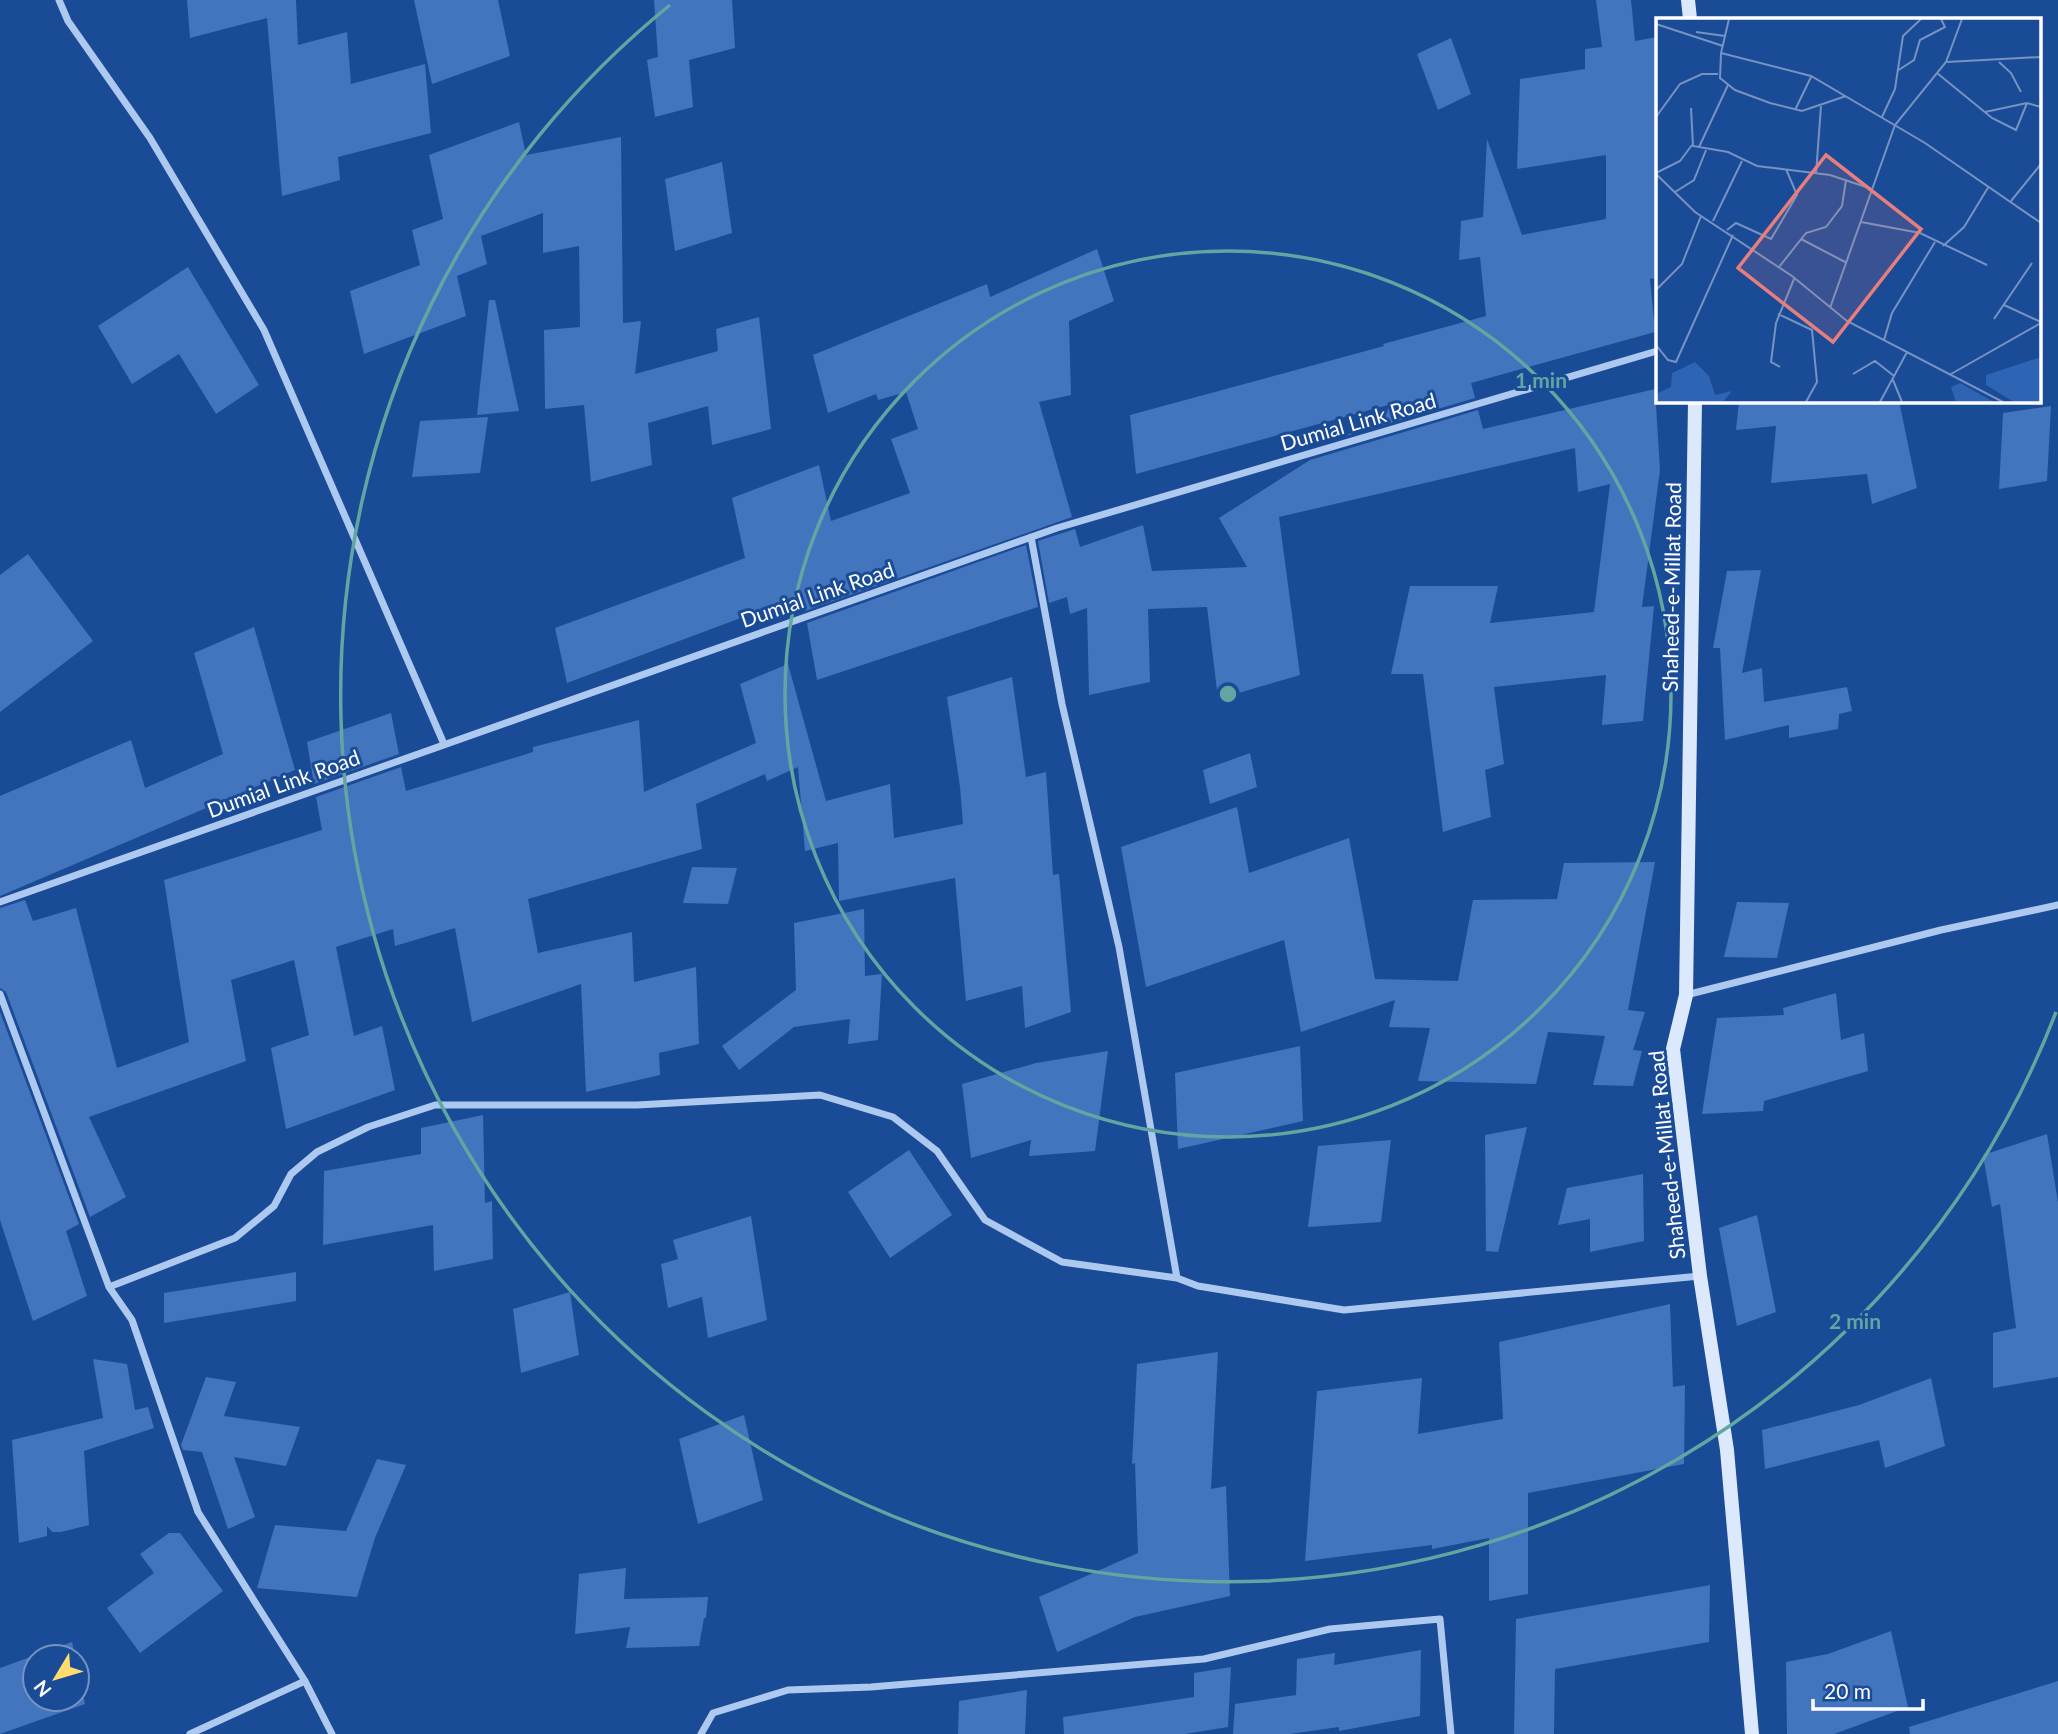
<svg xmlns="http://www.w3.org/2000/svg" width="2058" height="1734" font-family="Lato,sans-serif">
<rect width="100%" height="100%" fill="#1a4b97"/>
<!-- building -->
<path fill="#4374be" d="M 187,0 L 296,0 L 298,45 L 347,32 L 351,84 L 425,64 L 431,133 L 338,157 L 340,180 L 282,196 L 267,18 L 190,38 Z
M 414,0 L 498,0 L 510,56 L 432,84 Z
M 654,0 L 732,0 L 735,48 L 689,60 L 693,107 L 655,117 L 647,60 L 658,57 Z
M 1596,0 L 1631,0 L 1635,41 L 1657,37 L 1655,163 L 1657,162 L 1657,278 L 1650,279 L 1655,332 L 1471,383 L 1475,398 L 1346,436 L 1399,402 L 1136,474 L 1130,415 L 1384,346 L 1383,344 L 1486,316 L 1480,257 L 1459,260 L 1461,221 L 1483,217 L 1487,139 L 1522,235 L 1606,219 L 1606,155 L 1517,169 L 1520,79 L 1585,69 L 1585,49 L 1602,47 Z
M 1451,38 L 1471,94 L 1438,110 L 1417,54 Z
M 519,122 L 526,155 L 621,137 L 623,323 L 641,321 L 635,374 L 718,351 L 716,329 L 759,317 L 771,429 L 712,445 L 708,406 L 648,423 L 652,465 L 591,482 L 584,405 L 545,409 L 544,330 L 580,327 L 579,246 L 543,253 L 543,213 L 481,236 L 487,264 L 457,276 L 466,316 L 364,354 L 350,291 L 420,265 L 412,230 L 443,219 L 429,155 Z
M 722,162 L 732,233 L 675,251 L 665,179 Z
M 1097,249 L 1114,301 L 1069,321 L 1071,395 L 1039,402 L 1072,517 L 805,611 L 802,595 L 567,683 L 555,628 L 745,558 L 732,498 L 819,465 L 831,521 L 910,493 L 891,439 L 918,429 L 906,392 L 878,400 L 876,394 L 828,413 L 813,355 L 987,284 L 990,297 Z
M 188,267 L 259,385 L 216,414 L 179,354 L 132,384 L 98,326 Z
M 489,300 L 495,300 L 519,411 L 477,415 Z
M 1655,389 L 1660,470 L 1642,607 L 1654,606 L 1643,721 L 1602,725 L 1606,675 L 1494,687 L 1504,764 L 1485,770 L 1491,817 L 1443,832 L 1423,674 L 1391,674 L 1410,586 L 1498,586 L 1490,623 L 1594,612 L 1610,484 L 1578,492 L 1575,448 L 1279,517 L 1300,675 L 1218,699 L 1207,607 L 1148,609 L 1150,682 L 1089,695 L 1087,608 L 1070,614 L 1067,597 L 1049,603 L 1038,541 L 1075,529 L 1080,547 L 1143,525 L 1152,571 L 1247,567 L 1219,518 L 1310,460 L 1478,410 L 1483,429 Z
M 1739,401 L 1899,401 L 1917,488 L 1872,504 L 1867,474 L 1771,483 L 1776,426 L 1736,430 Z
M 2051,406 L 2047,481 L 1999,489 L 2003,413 Z
M 488,417 L 480,473 L 412,477 L 420,421 Z
M 1026,545 L 1038,607 L 817,680 L 807,623 Z
M 28,554 L 93,641 L 0,712 L 0,575 Z
M 1761,570 L 1742,673 L 1762,668 L 1764,702 L 1847,687 L 1852,711 L 1839,714 L 1838,729 L 1789,738 L 1789,725 L 1725,740 L 1720,648 L 1713,648 L 1727,571 Z
M 254,627 L 295,770 L 0,896 L 0,796 L 131,740 L 145,788 L 223,754 L 194,653 Z
M 788,664 L 826,801 L 890,784 L 894,838 L 963,824 L 960,787 L 947,697 L 1012,677 L 1026,777 L 1046,772 L 1053,875 L 1059,874 L 1071,1012 L 1025,1028 L 1022,986 L 966,1001 L 955,878 L 839,901 L 838,843 L 805,851 L 798,767 L 767,781 L 765,774 L 696,804 L 702,849 L 528,899 L 538,953 L 632,932 L 634,982 L 696,967 L 699,1044 L 659,1053 L 660,1075 L 586,1092 L 581,984 L 472,1022 L 455,928 L 395,946 L 393,929 L 336,947 L 354,1036 L 382,1026 L 395,1090 L 286,1129 L 271,1048 L 309,1035 L 294,960 L 231,980 L 246,1061 L 89,1117 L 126,1197 L 90,1217 L 6,992 L 0,988 L 0,908 L 25,900 L 33,921 L 76,908 L 117,1068 L 189,1042 L 164,880 L 322,830 L 316,797 L 401,767 L 406,791 L 533,752 L 533,747 L 639,720 L 644,792 L 756,743 L 740,684 Z
M 391,713 L 399,754 L 314,784 L 307,742 Z
M 1250,753 L 1257,787 L 1210,804 L 1203,770 Z
M 1237,807 L 1249,873 L 1349,838 L 1375,979 L 1458,981 L 1473,900 L 1557,899 L 1564,863 L 1655,862 L 1628,1010 L 1645,1012 L 1633,1050 L 1642,1051 L 1633,1086 L 1593,1085 L 1605,1036 L 1548,1032 L 1536,1084 L 1418,1081 L 1430,1028 L 1389,1027 L 1395,1000 L 1301,1032 L 1284,940 L 1146,987 L 1121,847 Z
M 692,867 L 737,868 L 728,904 L 683,903 Z
M 1737,902 L 1789,903 L 1777,958 L 1724,957 Z
M 864,909 L 865,976 L 882,974 L 878,1040 L 848,1044 L 850,1019 L 794,1027 L 739,1070 L 722,1046 L 796,990 L 794,923 Z
M 1836,993 L 1841,1040 L 1864,1033 L 1868,1071 L 1764,1101 L 1763,1111 L 1702,1114 L 1717,1018 L 1784,1015 L 1783,1008 Z
M 0,1012 L 79,1224 L 66,1231 L 87,1296 L 33,1321 L 0,1220 Z
M 1300,1046 L 1303,1121 L 1178,1149 L 1175,1073 Z
M 1108,1051 L 1095,1151 L 1029,1156 L 1031,1140 L 971,1158 L 962,1084 L 1036,1063 Z
M 483,1115 L 485,1203 L 492,1201 L 493,1259 L 434,1271 L 433,1225 L 323,1245 L 324,1171 L 421,1154 L 421,1128 Z
M 1527,1127 L 1498,1252 L 1486,1251 L 1485,1135 Z
M 2047,1134 L 2058,1202 L 2058,1377 L 1993,1388 L 1993,1333 L 2016,1328 L 2000,1204 L 1992,1207 L 1983,1155 Z
M 1391,1140 L 1381,1222 L 1308,1227 L 1318,1146 Z
M 909,1150 L 952,1215 L 890,1258 L 848,1192 Z
M 1643,1174 L 1644,1241 L 1590,1252 L 1590,1219 L 1558,1225 L 1567,1188 Z
M 1757,1215 L 1776,1312 L 1737,1326 L 1719,1228 Z
M 751,1216 L 767,1320 L 708,1338 L 702,1297 L 668,1308 L 661,1264 L 678,1259 L 673,1240 Z
M 296,1272 L 296,1301 L 164,1323 L 164,1293 Z
M 570,1292 L 579,1355 L 521,1373 L 513,1309 Z
M 1670,1304 L 1673,1387 L 1685,1385 L 1684,1464 L 1528,1493 L 1528,1594 L 1489,1601 L 1489,1538 L 1432,1549 L 1432,1545 L 1305,1561 L 1317,1391 L 1422,1378 L 1418,1434 L 1503,1419 L 1499,1342 Z
M 1218,1352 L 1211,1489 L 1226,1486 L 1230,1596 L 1135,1617 L 1057,1652 L 1039,1597 L 1138,1553 L 1135,1463 L 1132,1464 L 1137,1364 Z
M 93,1359 L 127,1364 L 135,1410 L 148,1407 L 154,1428 L 84,1451 L 89,1525 L 61,1532 L 52,1532 L 47,1526 L 47,1536 L 19,1543 L 12,1440 L 103,1418 Z
M 206,1377 L 236,1382 L 224,1416 L 300,1427 L 286,1466 L 234,1457 L 255,1517 L 228,1529 L 202,1452 L 183,1450 L 181,1445 Z
M 1931,1378 L 1945,1446 L 1885,1468 L 1879,1440 L 1765,1469 L 1762,1430 L 1859,1405 Z
M 744,1415 L 763,1500 L 698,1524 L 679,1439 Z
M 377,1459 L 406,1465 L 375,1538 L 357,1597 L 257,1588 L 275,1525 L 346,1531 Z
M 169,1533 L 180,1533 L 223,1591 L 140,1653 L 107,1608 L 154,1573 L 140,1554 Z
M 626,1568 L 624,1599 L 708,1597 L 706,1618 L 704,1618 L 699,1646 L 626,1648 L 630,1627 L 575,1634 L 579,1574 Z
M 1710,1585 L 1709,1642 L 1555,1669 L 1554,1734 L 1514,1734 L 1516,1619 Z
M 1891,1631 L 1908,1707 L 1834,1734 L 1787,1734 L 1786,1662 L 1828,1654 Z
M 72,1642 L 75,1657 L 35,1657 L 35,1699 L 77,1699 L 77,1665 L 85,1704 L 0,1734 L 0,1668 Z
M 1421,1650 L 1420,1716 L 1339,1731 L 1339,1727 L 1290,1734 L 1233,1734 L 1235,1704 L 1296,1695 L 1297,1659 L 1335,1653 L 1334,1665 Z
M 1231,1667 L 1228,1727 L 1185,1734 L 1064,1734 L 1063,1717 L 1194,1697 L 1194,1673 Z
M 2058,1681 L 2058,1734 L 1910,1734 L 1909,1727 Z
M 1027,1690 L 1025,1734 L 958,1734 L 959,1701 Z"/>
<g fill="none" stroke-linecap="round" stroke-linejoin="round">
<!-- minor -->
<path stroke="#aec9f0" stroke-width="7" d="M 59,0 L 68,21 L 150,138 L 264,330 L 444,744
M 1031,537 L 1062,704 L 1119,947 L 1177,1278
M 0,902 L 1057,528 L 1657,351
M 0,994 L 109,1287 L 132,1320 L 198,1512 L 305,1681 L 332,1734
M 1686,995 L 1941,930 L 2058,905
M 109,1287 L 235,1238 L 274,1206 L 291,1174 L 317,1152 L 368,1127 L 435,1105 L 637,1105 L 820,1095 L 893,1117 L 937,1151 L 985,1220 L 1062,1262 L 1177,1278 L 1198,1286 L 1344,1310 L 1700,1276
M 190,1734 L 305,1681
M 701,1734 L 713,1713 L 788,1690 L 871,1687 L 1204,1659 L 1330,1629 L 1440,1619 L 1451,1734"/>
<!-- secondary -->
<path stroke="#dce8fb" stroke-width="14" d="M 1688,0 L 1690,19
M 1695,401 L 1686,995 L 1673,1049 L 1700,1276 L 1727,1450 L 1752,1734"/>
</g>
<!-- distance rings -->
<g fill="none" stroke="#63a6a1" stroke-width="3.5">
<circle cx="1228" cy="694" r="443"/>
<path d="M2056 1012A887 887 0 1 1 670 5"/>
</g>
<g text-anchor="middle" dominant-baseline="central" stroke-width="6" stroke-linejoin="round" paint-order="stroke">
<!-- street labels -->
<g font-size="21" fill="#fff" stroke="#1a4b97">
<text transform="translate(1358 421) rotate(-16)">Dumial Link Road</text>
<text transform="translate(1671 587) rotate(-89)">Shaheed-e-Millat Road</text>
<text transform="translate(817 594) rotate(-19)">Dumial Link Road</text>
<text transform="translate(283 783) rotate(-20)">Dumial Link Road</text>
<text transform="translate(1666 1155) rotate(-96)">Shaheed-e-Millat Road</text>
</g>
</g>
<!-- overview -->
<g transform="translate(1656 18)">
<rect width="385" height="385" fill="#1a4b97"/>
<path d="M 385,339 L 385,384 L 358,384 L 330,367 L 330,357 ZM 39,344 L 53,358 L 59,377 L 76,373 L 67,384 L 0,384 L 0,376 L 15,369 L 16,355 ZM 304,365 L 338,384 L 300,384 L 295,369 Z" fill="#2e64b4"/>
<path fill="none" stroke="#7693c1" stroke-width="2" d="M 73,1 L 65,35 L 155,58 L 269,125 L 385,205M 0,6 L 67,28M 40,14 L 69,18M 65,35 L 64,60 L 79,72 L 114,85 L 146,93 L 190,78M 291,44 L 385,39M 343,44 L 355,55 L 365,74M 241,53 L 258,42 L 264,22 L 289,9 L 285,1M 281,55 L 336,100 L 360,112 L 371,85M 35,90 L 37,128 L 72,134 L 101,148 L 174,157 L 216,171M 139,92 L 155,59M 329,94 L 371,85 L 385,89M 0,99 L 24,66 L 46,56 L 62,56M 226,99 L 239,71 L 247,18 L 265,1M 43,129 L 72,67M 0,155 L 24,143 L 36,127M 0,156 L 39,194 L 136,258 L 191,303 L 347,384M 160,156 L 165,88M 19,174 L 38,162 L 50,132M 355,183 L 385,146M 57,203 L 86,143M 205,204 L 264,215 L 331,247M 71,212 L 80,205 L 115,221 L 141,177 L 130,151M 145,221 L 191,245M 287,228 L 308,209 L 333,168M 123,249 L 150,215 L 170,209 L 186,188 L 190,162M 0,272 L 26,246 L 45,198M 348,287 L 385,304M 174,290 L 239,107 L 290,44 L 306,1M 122,296 L 156,312 L 161,364 L 150,384M 338,301 L 376,245M 228,322 L 236,295 L 279,224M 0,327 L 12,342 L 20,344 L 77,217M 124,349 L 115,344 L 120,305 L 138,261M 197,356 L 219,343 L 238,358M 295,356 L 385,305M 237,362 L 246,384M 224,384 L 251,334"/>
<path fill="#e67e7e" fill-opacity="0.15" stroke="#e67e7e" stroke-width="3.5" d="M 170,137 L 265,211 L 177,324 L 82,250 Z"/>
<rect width="385" height="385" fill="none" stroke="#fff" stroke-width="3.5"/>
</g>
<circle cx="1228" cy="694" r="10" fill="#63a6a1" stroke="#1a4b97" stroke-width="3.5"/>
<g font-size="21" text-anchor="middle" font-weight="bold" fill="#63a6a1" stroke="#1a4b97" stroke-width="6" stroke-linejoin="round" paint-order="stroke">
<text x="1541" y="388">1 min</text>
<text x="1855" y="1329">2 min</text>
</g>
<!-- north arrow -->
<g transform="translate(56 1678) rotate(232)"><circle r="33" fill="#1a4b97" stroke="#7693c1" stroke-width="2"/>
<path d="M0-5L12 26L0 18L-12 26Z" fill="#ffdc6e"/>
<text y="-10" font-size="19" font-weight="bold" text-anchor="middle" fill="#ffffff">N</text>
</g>
<!-- scale -->
<path d="M1813 1699v10h110v-10" fill="none" stroke="#ffffff" stroke-width="3.5"/>
<text x="1824" y="1699" font-size="21" fill="#ffffff" stroke="#1a4b97" stroke-width="5" paint-order="stroke">20 m</text>
</svg>
